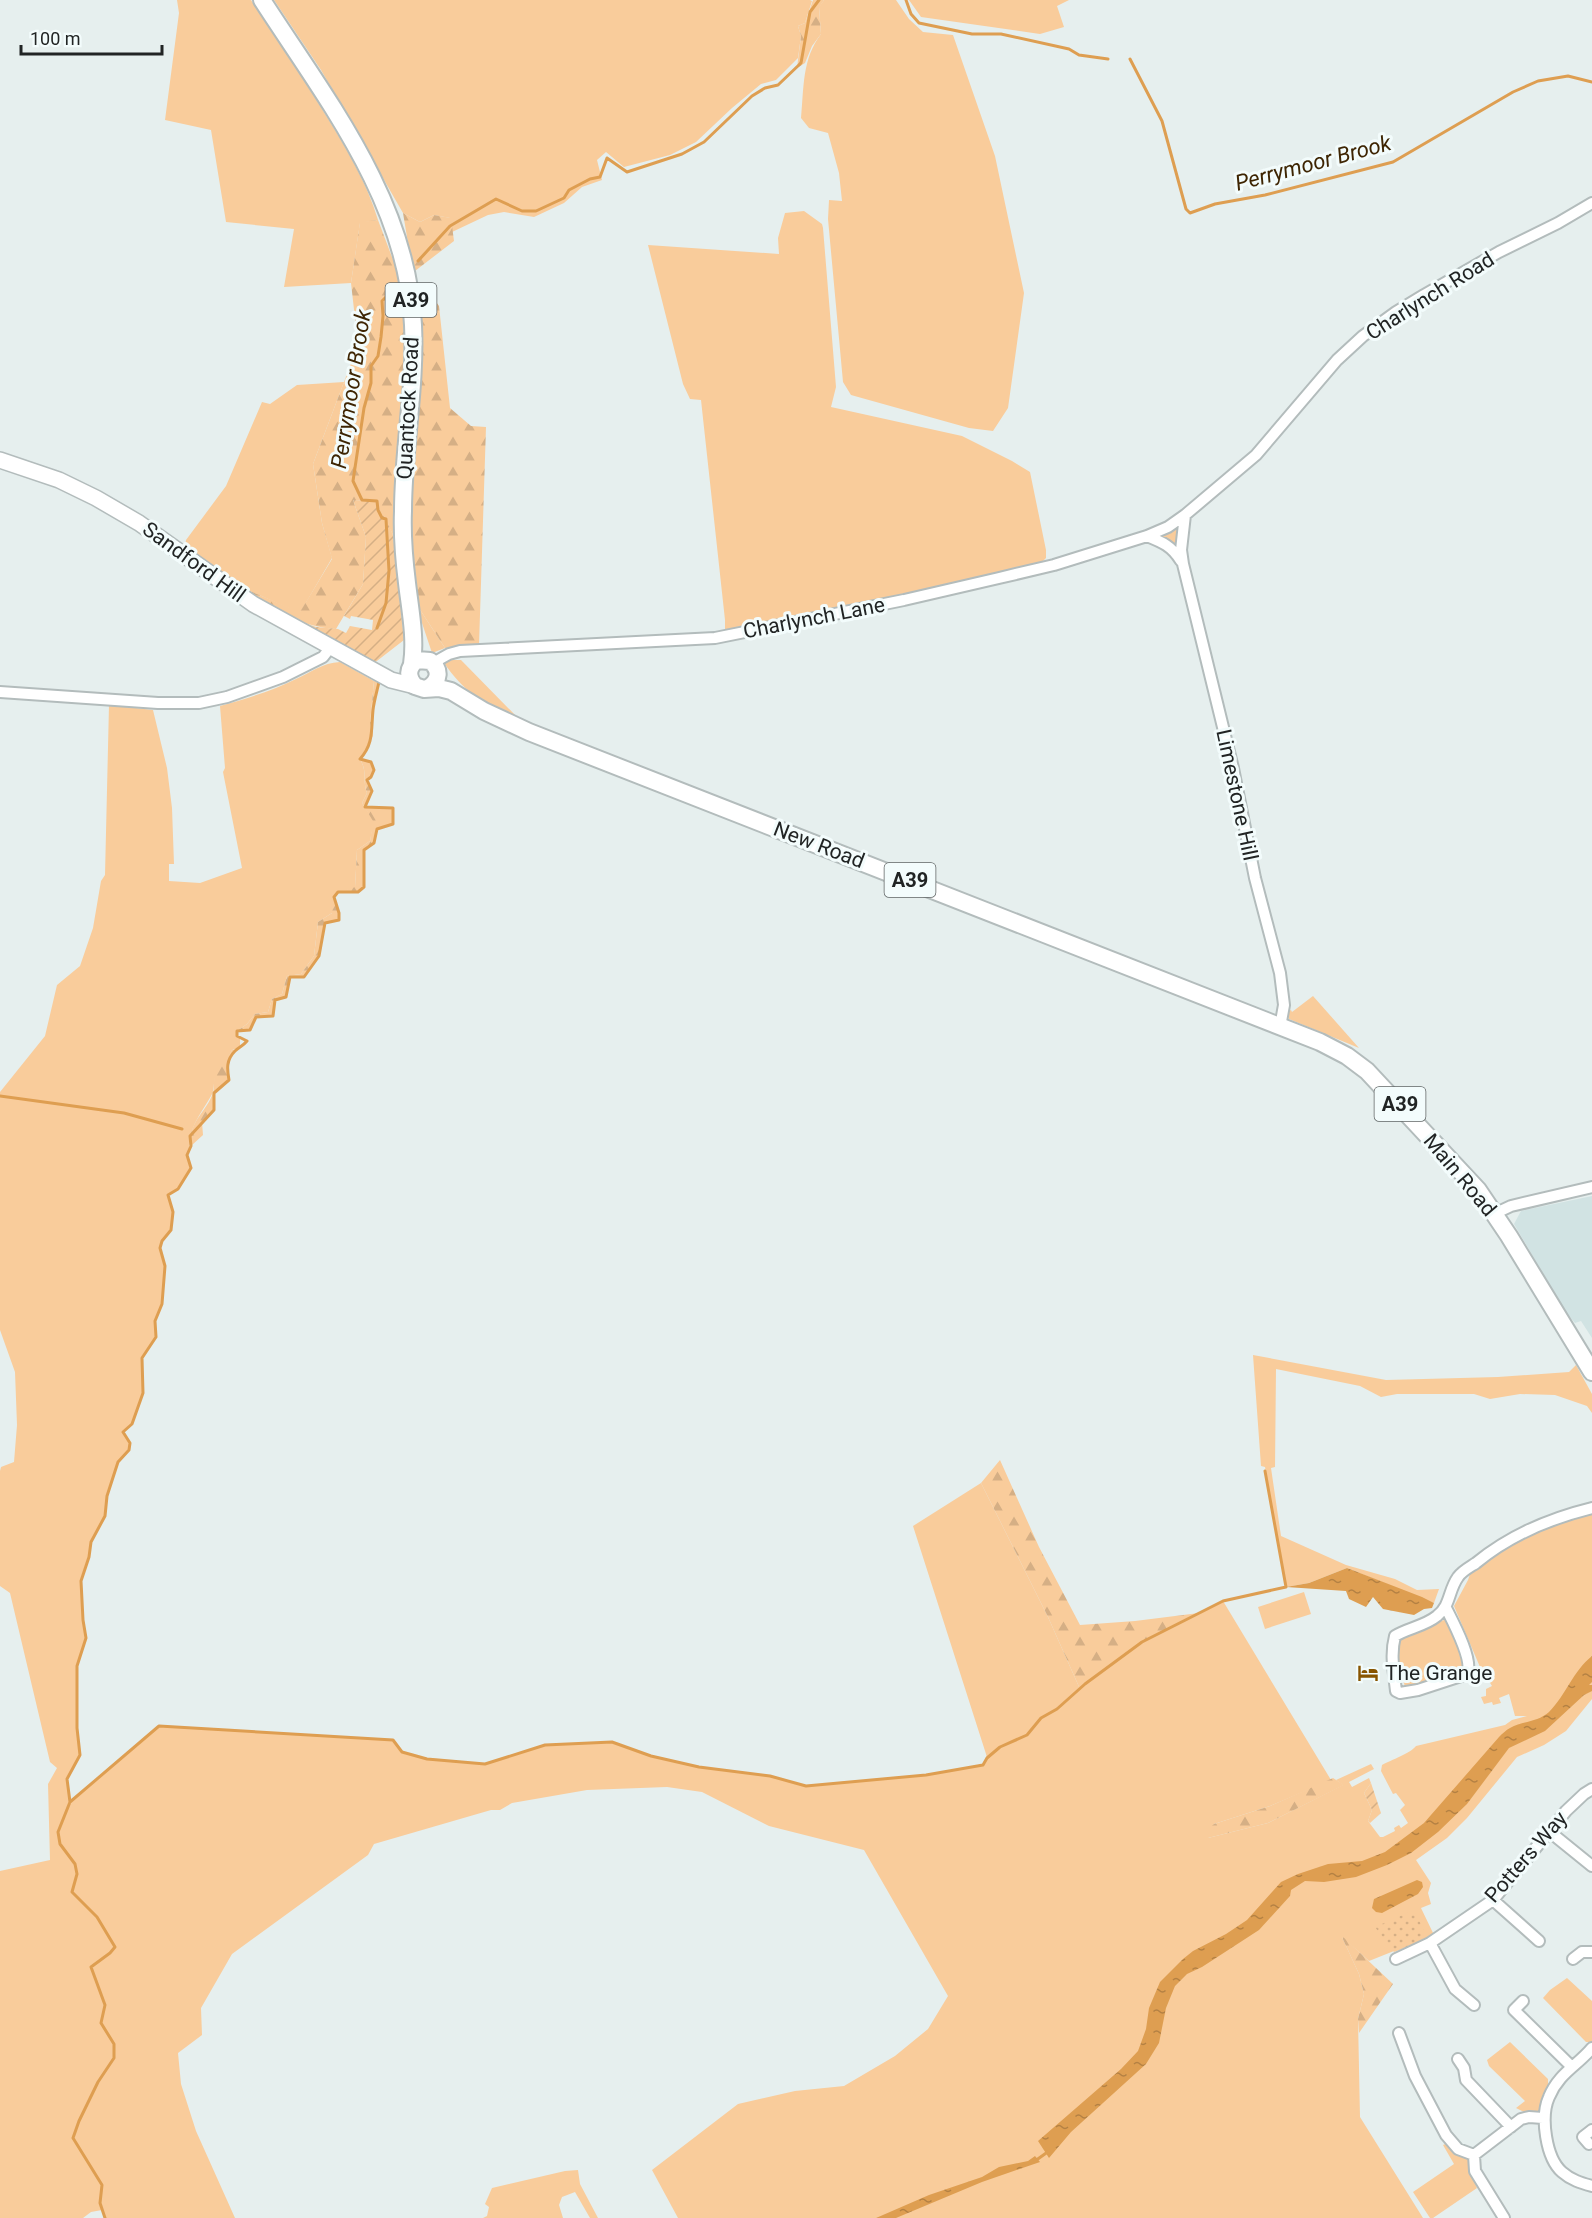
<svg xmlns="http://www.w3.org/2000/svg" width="1592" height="2218" font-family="Roboto,sans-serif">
<defs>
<pattern id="forest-firs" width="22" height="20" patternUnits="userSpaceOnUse" patternTransform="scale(1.5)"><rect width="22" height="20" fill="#f9cc9b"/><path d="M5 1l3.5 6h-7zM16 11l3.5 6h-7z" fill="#d5af85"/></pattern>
<pattern id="park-dots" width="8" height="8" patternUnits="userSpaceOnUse" patternTransform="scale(1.5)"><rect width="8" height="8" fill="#f9cc9b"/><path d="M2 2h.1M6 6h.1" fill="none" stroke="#d5af85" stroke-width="1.8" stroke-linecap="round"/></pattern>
<pattern id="garden-furrows" width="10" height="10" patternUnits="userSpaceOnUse" patternTransform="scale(1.5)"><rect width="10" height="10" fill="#f9cc9b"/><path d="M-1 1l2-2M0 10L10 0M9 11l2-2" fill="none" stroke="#d5af85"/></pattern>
<pattern id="water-ripples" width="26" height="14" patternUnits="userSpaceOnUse" patternTransform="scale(1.5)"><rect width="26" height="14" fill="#de9e51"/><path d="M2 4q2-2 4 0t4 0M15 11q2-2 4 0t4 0" fill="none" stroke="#b48143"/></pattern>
</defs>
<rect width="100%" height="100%" fill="#e6efee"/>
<!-- built -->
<path fill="#d1e3e3" d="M 1592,1196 L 1592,1338 L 1581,1321 L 1575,1323 L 1565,1311 L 1514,1224 L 1521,1211 Z"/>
<!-- grass -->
<path fill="#f9cc9b" d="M 177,0 L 251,0 C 277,39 303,77 327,117 C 347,149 367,183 378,220 L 360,223 L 351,283 L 284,287 L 294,229 L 226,222 L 211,130 L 165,120 L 179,13 Z
M 274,0 L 810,0 L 812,1 L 805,23 L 798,26 L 801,36 L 798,58 L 776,80 L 761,84 L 732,108 L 696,142 L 670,155 L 624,167 L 606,152 L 597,160 L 602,180 L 582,187 L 564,203 L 534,217 L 504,212 L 488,215 L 452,232 L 450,218 L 434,215 L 420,222 L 403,213 L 321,70 Z
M 824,0 L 896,0 L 909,19 L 923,32 L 953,35 L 995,156 L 1024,293 L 1008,408 L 993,431 L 969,428 L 851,395 L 843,382 L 828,219 L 829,200 L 842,201 L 839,173 L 828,133 L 809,128 L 801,118 C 804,87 802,59 821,34 L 819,7 Z
M 909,0 L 1069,0 L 1057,6 L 1064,27 L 1040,34 L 921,17 Z
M 804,211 L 822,224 L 823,228 L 836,387 L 831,407 L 962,436 L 1012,461 L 1030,472 L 1046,550 L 1046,558 L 1040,564 L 839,609 L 725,631 L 725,620 L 701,400 L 690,399 L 683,384 L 648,245 L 779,254 L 778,238 L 785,213 Z
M 344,382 L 313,464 L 322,523 L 332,558 L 300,613 L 243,588 L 202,561 L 185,546 L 186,540 L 226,486 L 262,402 L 270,404 L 297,385 Z
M 1179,527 L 1176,547 L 1159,537 Z
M 415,602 L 445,648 L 432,653 Z
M 450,660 L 461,660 L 517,717 C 483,704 465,693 444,663 Z
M 340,662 L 374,681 L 370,723 L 373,736 C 367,744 366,752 360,759 C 368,773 362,779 367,793 L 362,803 L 374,821 L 370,841 L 357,850 L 355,888 C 335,893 334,892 332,913 L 318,922 L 314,956 L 301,974 L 287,976 L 282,994 L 272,999 L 268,1012 L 255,1014 L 247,1024 L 237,1031 L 237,1036 L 240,1038 L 240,1048 L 232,1050 C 227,1061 220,1067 215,1078 C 213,1084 215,1090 211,1096 C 205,1107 197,1117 193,1128 C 189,1138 191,1146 187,1155 L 191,1168 L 176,1190 L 168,1195 L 173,1212 L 171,1230 L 162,1241 L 160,1248 L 165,1266 L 162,1304 L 155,1321 L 156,1337 L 142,1358 L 143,1393 L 132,1424 L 123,1432 L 130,1443 L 129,1450 L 118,1462 L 107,1496 L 105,1516 L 91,1542 L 89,1557 L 81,1581 L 83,1620 L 86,1638 L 77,1666 L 77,1728 L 80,1755 L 67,1779 L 70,1802 L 65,1814 L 72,1800 L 159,1726 L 393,1740 L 402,1752 L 427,1759 L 485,1764 L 545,1745 L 612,1742 L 651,1756 L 699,1767 L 770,1776 L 806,1786 L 926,1775 L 983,1765 L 987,1758 L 986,1754 L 913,1526 L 981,1483 L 1048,1617 L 1080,1689 L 1142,1642 L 1223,1601 L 1331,1780 L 1270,1806 L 1214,1824 L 1208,1838 L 1268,1823 L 1343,1785 L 1336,1780 L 1371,1764 L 1374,1769 L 1349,1782 L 1352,1787 L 1369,1778 L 1371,1783 L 1364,1793 L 1372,1810 L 1368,1821 L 1380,1837 L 1383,1837 L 1395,1831 L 1394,1828 L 1399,1825 L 1401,1828 L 1408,1823 L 1400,1810 L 1405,1805 L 1396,1793 L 1393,1794 L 1381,1771 L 1382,1765 C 1391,1760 1411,1753 1416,1746 L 1505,1725 L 1512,1720 L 1527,1716 L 1515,1716 L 1509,1694 L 1499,1698 L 1501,1703 L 1493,1705 L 1492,1702 L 1484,1704 L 1481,1697 L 1486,1696 L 1486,1689 L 1492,1686 L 1480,1667 L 1454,1606 L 1468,1580 L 1473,1565 L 1493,1545 L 1592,1508 L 1592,1699 L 1566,1731 L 1544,1745 L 1517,1757 L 1467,1818 L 1447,1838 L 1416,1860 L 1431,1883 L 1428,1893 L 1431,1904 L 1421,1908 L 1434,1935 L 1369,1961 L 1342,1937 L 1359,1974 L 1364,1994 L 1358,2019 L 1360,2117 L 1423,2218 L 678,2218 L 652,2170 L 738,2104 L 795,2091 L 844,2086 L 895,2056 L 928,2029 L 948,1996 L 864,1850 L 769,1826 L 702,1792 L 667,1787 L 587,1790 L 512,1803 L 500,1810 L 491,1810 L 374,1844 L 368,1855 L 232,1954 L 201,2008 L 202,2035 L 178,2053 L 181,2084 L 196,2131 L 235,2218 L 105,2218 L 102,2210 L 91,2212 L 83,2218 L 0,2218 L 0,1871 L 50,1860 L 48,1784 L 57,1768 L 50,1762 L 10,1593 L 0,1586 L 0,1471 L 1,1467 L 14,1462 L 17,1425 L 15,1372 L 0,1330 L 0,1092 L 45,1036 L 57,985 L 80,966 L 93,928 L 101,881 L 105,875 L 109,705 L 153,710 L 167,768 L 172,808 L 174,864 L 169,864 L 169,881 L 200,883 L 242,868 L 223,772 L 225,768 L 220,706 C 245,699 272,691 296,679 C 312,672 322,663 340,662 Z
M 1313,996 L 1359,1048 L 1289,1019 L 1287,1012 L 1291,1010 L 1292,1012 Z
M 1253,1355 L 1386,1380 L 1498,1377 L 1569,1372 L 1576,1365 L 1592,1394 L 1592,1413 L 1587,1406 L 1555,1395 L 1520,1394 L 1490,1399 L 1474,1394 L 1397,1394 L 1381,1397 L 1360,1386 L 1276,1369 L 1275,1467 L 1271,1468 L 1281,1536 L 1346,1565 L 1395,1579 L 1417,1590 L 1439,1589 L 1434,1603 L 1347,1568 L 1309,1583 L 1286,1587 L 1265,1467 L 1261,1466 Z
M 1304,1592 L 1311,1614 L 1265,1629 L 1258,1607 Z
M 1447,1619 L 1458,1643 L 1465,1670 L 1408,1687 L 1405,1687 C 1390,1629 1394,1637 1447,1619 Z
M 1567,1978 L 1592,2001 L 1592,2042 L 1586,2042 L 1543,1998 L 1550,1990 Z
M 1510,2042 L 1548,2079 L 1548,2090 L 1539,2111 L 1524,2112 L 1516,2108 L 1525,2101 L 1489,2066 L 1487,2060 Z
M 1450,2142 L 1468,2158 L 1470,2172 L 1477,2188 L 1433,2218 L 1430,2218 L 1413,2192 L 1454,2164 L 1443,2145 Z
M 578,2170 L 580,2184 L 598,2218 L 590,2218 L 575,2192 L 562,2197 L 559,2205 L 563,2218 L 483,2218 L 487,2216 L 489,2207 L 485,2204 L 492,2188 L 565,2171 Z"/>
<!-- forest -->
<path fill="url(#forest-firs)" d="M 813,0 L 824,0 L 819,8 L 821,34 L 812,46 L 805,63 L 797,68 L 801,36 L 798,26 L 805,23 Z
M 403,213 L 420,222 L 434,215 L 451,218 L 454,241 L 415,271 L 409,249 Z
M 378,220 L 395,265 L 405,311 L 402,398 L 393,535 C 388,523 378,513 377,501 L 353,500 L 366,537 L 363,584 L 336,629 C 298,626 273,609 243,588 L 300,612 L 332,559 L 322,523 L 313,464 L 358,345 L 351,283 L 360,222 Z
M 426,287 L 439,306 L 450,408 L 471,426 L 486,427 L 479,646 L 445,648 L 415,602 L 409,496 L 421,368 L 420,313 L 417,294 Z
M 374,681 L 379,682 L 373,710 L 373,736 L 370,723 Z
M 360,759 L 371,762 L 374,770 L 371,777 L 367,780 L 372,791 L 365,807 L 393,808 L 393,824 L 377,829 L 374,843 L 364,850 L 364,887 L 358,892 L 338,892 L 355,887 L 357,850 L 370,841 L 373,821 L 362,803 L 367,793 C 362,779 368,773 360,759 Z
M 334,897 L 339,913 L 339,920 L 325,923 L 319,956 L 304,977 L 290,977 L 286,997 L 275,1000 L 273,1016 L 256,1017 L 250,1030 L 237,1031 L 247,1024 L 255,1014 L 268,1012 L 272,999 L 282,994 L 287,976 L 301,974 L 314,956 L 318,922 L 332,913 L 331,904 Z
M 232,1050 L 235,1050 L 227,1065 L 229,1080 L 214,1093 L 214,1110 L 202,1122 L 203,1135 L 191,1146 C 188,1121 206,1113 213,1093 C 215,1087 213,1080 215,1074 C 218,1064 228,1059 232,1050 Z
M 1000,1460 L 1039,1547 L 1080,1625 L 1135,1621 L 1199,1613 L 1142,1642 L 1080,1689 L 1048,1617 L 981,1483 Z
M 1333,1778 L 1344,1785 L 1268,1823 L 1208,1838 L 1206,1831 L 1214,1824 L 1270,1806 Z
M 1341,1935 L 1393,1984 L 1359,2033 L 1358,2019 L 1364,1994 L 1359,1974 Z"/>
<!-- park -->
<path fill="url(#park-dots)" d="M 1414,1910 L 1428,1939 L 1394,1952 L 1375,1927 Z"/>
<!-- garden -->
<path fill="url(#garden-furrows)" d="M 353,500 L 377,501 L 378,510 L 386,519 L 393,535 L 404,640 L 373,664 L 294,619 L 316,627 L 338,629 L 346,633 L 350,626 L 372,630 L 373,620 L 351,616 L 350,619 L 344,616 L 363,584 L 366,537 Z
M 1371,1783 L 1381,1813 L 1370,1823 L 1368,1821 L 1372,1810 L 1364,1793 Z"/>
<!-- water -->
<path fill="url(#water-ripples)" d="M 1347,1568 L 1422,1597 L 1434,1603 L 1432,1608 L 1424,1609 L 1414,1615 L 1383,1609 L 1373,1597 L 1366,1607 L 1349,1599 L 1346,1591 L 1286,1587 L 1309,1583 Z
M 1592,1656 L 1592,1682 L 1589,1685 L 1592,1685 L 1592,1691 L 1584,1695 L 1545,1731 L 1509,1748 L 1467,1804 L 1438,1832 L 1411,1853 L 1387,1865 L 1356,1877 L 1324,1882 L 1305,1881 L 1291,1890 L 1290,1896 L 1259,1930 L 1202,1967 L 1187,1974 L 1175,1986 L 1166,2008 L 1159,2043 L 1146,2064 L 1071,2132 L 1049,2158 L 1038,2141 L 1121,2069 L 1138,2051 L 1146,2029 L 1149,2008 L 1160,1982 L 1183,1959 L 1193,1951 L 1226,1934 L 1247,1920 L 1281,1882 L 1298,1874 L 1328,1864 L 1362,1861 L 1385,1852 L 1424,1823 L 1499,1737 C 1502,1734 1506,1730 1510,1728 C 1523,1721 1538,1722 1549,1712 C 1566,1695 1573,1671 1592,1656 Z
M 1417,1880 L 1422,1882 L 1423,1887 L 1418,1894 L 1382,1913 L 1376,1912 L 1372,1908 L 1374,1899 Z
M 1035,2156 L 1040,2162 L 982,2182 L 896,2218 L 876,2218 L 929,2195 L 982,2177 L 999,2167 L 1028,2161 Z"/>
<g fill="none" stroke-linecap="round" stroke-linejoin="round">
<!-- stream -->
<path stroke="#de9e51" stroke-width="3" d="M 906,0 L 911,14 L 919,23 L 972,34 L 1001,34 L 1069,49 L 1079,55 L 1108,59
M 1130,59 L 1162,121 L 1186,209 L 1190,213 L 1215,204 L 1265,195 L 1393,162 L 1513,92 L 1538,81 L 1568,76 L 1592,82
M 418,261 L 450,226 L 496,199 L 522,211 L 536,211 L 564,198 L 569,190 L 590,179 L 600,177 L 607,158 L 627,172 L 682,154 L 704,142 L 752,96 L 765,88 L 778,85 L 801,63 L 810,12 L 819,0
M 377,628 L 386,603 L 389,571 L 386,519 L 382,518 L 378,510 L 377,501 L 362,500 L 353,481 L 364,408 L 371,383 L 371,366 L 378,356 L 381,337 L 383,316 L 382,301 L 398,285
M 0,1096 L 124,1113 L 182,1129
M 70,1802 L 67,1779 L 80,1755 L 77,1728 L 77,1666 L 86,1638 L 83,1620 L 81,1581 L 89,1557 L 91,1542 L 105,1516 L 107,1496 L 118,1462 L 129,1450 L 130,1443 L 123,1432 L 132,1424 L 143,1393 L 142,1358 L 156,1337 L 155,1321 L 162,1304 L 165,1266 L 160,1248 L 162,1241 L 171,1230 L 173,1212 L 168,1195 L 178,1189 L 191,1168 L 187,1155 L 191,1146 L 190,1136 L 214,1110 L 214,1093 L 229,1080 C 227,1069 226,1060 235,1051 C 239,1047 243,1046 247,1041 L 237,1036 L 237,1031 L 250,1030 L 256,1017 L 273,1016 L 275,1000 L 286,997 L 290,977 L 304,977 L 319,956 L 325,923 L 339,920 L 339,913 L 334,897 L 338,892 L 358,892 L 364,887 L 364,850 L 374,843 L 377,829 L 393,824 L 393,808 L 365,807 L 372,791 L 367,780 L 371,777 L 374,770 L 371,762 L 360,759 C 374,744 371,729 373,710 C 374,701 377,691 379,682
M 1035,2161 L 1049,2151
M 105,2218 L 100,2203 L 102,2185 L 73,2138 L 79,2121 L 98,2082 L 114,2058 L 114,2044 L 101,2023 L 105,2005 L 91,1967 L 110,1953 L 115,1947 L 97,1917 L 72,1892 L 77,1874 L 75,1864 L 60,1844 L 58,1832 L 70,1802 L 159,1726 L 393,1740 L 402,1752 L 427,1759 L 485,1764 L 545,1745 L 612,1742 L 651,1756 L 699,1767 L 770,1776 L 806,1786 L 926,1775 L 983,1765 L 987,1758 L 1000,1747 L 1027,1735 L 1041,1718 L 1057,1709 L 1085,1684 L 1142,1642 L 1223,1601 L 1286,1587 L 1265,1471"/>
<!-- street casing -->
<g stroke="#b3bcbc" stroke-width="14">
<path id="street" d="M 1185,515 L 1181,550 L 1183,564 L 1233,768 L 1255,878 L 1280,973 L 1284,1005 L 1280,1027
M 1147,536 C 1162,542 1172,546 1181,561
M 433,663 L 449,654 L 460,651 L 715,638 L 904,600 L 999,578 L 1054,565 L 1147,536 L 1168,527 L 1185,515 L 1256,455 L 1337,360 L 1363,336 L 1396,312 L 1424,295 L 1499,252 L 1558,223 L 1592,203
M 0,692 L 158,703 L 199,703 L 227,697 L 283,677 L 323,657 L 330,648
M 1494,1214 L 1511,1206 L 1592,1187
M 1446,1608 C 1453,1622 1474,1661 1467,1674 L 1418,1690 L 1400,1693 L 1396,1691 C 1394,1672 1390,1655 1395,1636 C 1408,1628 1425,1626 1437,1616 C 1451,1605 1448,1591 1458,1577 C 1462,1571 1470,1567 1476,1563 C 1509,1536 1551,1518 1592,1508
M 1550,1832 L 1592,1866
M 1493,1900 L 1539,1941
M 1430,1943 L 1455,1989 L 1474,2005
M 1396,1959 L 1430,1943 L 1493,1900 L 1566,1811 L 1584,1794 L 1592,1789
M 1573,1959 L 1582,1952 L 1592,1952
M 1523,2001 L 1514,2010 L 1571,2066
M 1399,2033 L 1415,2076 L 1446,2135 L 1458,2149 L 1474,2155
M 1592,2048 C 1577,2066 1559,2073 1549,2097 C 1540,2117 1546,2158 1562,2172 C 1571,2180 1581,2183 1592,2186
M 1458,2059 L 1464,2068 L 1466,2080 L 1511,2127
M 1589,2144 L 1583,2137 L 1592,2130
M 1504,2218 L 1475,2171 L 1474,2155 L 1521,2119 L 1529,2117 L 1543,2118"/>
</g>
<!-- secondary casing -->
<g stroke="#b3bcbc" stroke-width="18">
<path id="secondary" d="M 0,460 L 59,480 L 96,498 L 139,523 L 253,604 L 391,680 L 415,686"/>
</g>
<!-- primary casing -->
<g stroke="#b3bcbc" stroke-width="20">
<path id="primary" d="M 262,0 C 326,99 408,202 413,325 C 416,387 403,449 403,511 C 402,535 404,559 407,583 C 410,609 416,638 412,664
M 428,688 C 440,681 441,669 430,661 L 417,660 C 407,668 407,677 415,686 L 424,689 L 439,688 L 451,691 L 484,711 L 529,732 L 1320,1042 L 1347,1056 L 1367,1071 L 1478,1190 L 1509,1236 L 1592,1372"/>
</g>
<!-- street -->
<use href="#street" stroke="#fff" stroke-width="10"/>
<!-- secondary -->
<use href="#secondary" stroke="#fff" stroke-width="15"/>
<!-- primary -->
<use href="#primary" stroke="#fff" stroke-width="16"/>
</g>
<!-- icons -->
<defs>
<g id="hotel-bare" transform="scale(1.62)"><path d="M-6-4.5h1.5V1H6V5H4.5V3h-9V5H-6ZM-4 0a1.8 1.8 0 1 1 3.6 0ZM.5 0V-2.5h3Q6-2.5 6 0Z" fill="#885400" stroke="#f3fcfc" stroke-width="2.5" paint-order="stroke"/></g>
</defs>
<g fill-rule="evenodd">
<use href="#hotel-bare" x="1368" y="1673"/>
</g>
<g text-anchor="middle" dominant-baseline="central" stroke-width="6" stroke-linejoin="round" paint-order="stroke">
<!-- shield labels -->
<g fill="#f3fcfc" stroke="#606565" stroke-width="1.5">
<rect x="385.5" y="283" width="51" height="34" rx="4.5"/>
<rect x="884.5" y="863" width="51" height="34" rx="4.5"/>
<rect x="1374.5" y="1087" width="51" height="34" rx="4.5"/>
</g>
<g font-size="20" font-weight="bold" fill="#212424">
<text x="411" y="300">A39</text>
<text x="910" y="880">A39</text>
<text x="1400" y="1104">A39</text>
</g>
<!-- street labels -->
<g font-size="21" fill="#212424" stroke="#f3fcfc">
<text transform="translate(1430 296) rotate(-32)">Charlynch Road</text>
<text transform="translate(408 408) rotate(-87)">Quantock Road</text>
<text transform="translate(194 562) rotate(36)">Sandford Hill</text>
<text transform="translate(814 618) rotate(-11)">Charlynch Lane</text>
<text transform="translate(1237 795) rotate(78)">Limestone Hill</text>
<text transform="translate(819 845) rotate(21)">New Road</text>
<text transform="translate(1460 1175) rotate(50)">Main Road</text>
<text transform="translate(1526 1857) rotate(-49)">Potters Way</text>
</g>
<!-- poi labels -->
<g font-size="21" fill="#212424" stroke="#f3fcfc" text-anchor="start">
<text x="1385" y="1673">The Grange</text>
</g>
<!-- water labels -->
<g font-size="22" font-style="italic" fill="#3e2503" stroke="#f3fcfc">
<text transform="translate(1313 163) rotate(-15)">Perrymoor Brook</text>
<text transform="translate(351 389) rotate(-81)">Perrymoor Brook</text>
</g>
</g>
<!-- scale -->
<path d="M21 45v9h141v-9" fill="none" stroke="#212424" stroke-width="3"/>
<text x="30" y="45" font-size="18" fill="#212424" stroke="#f3fcfc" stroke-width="4.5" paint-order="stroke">100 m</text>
</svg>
